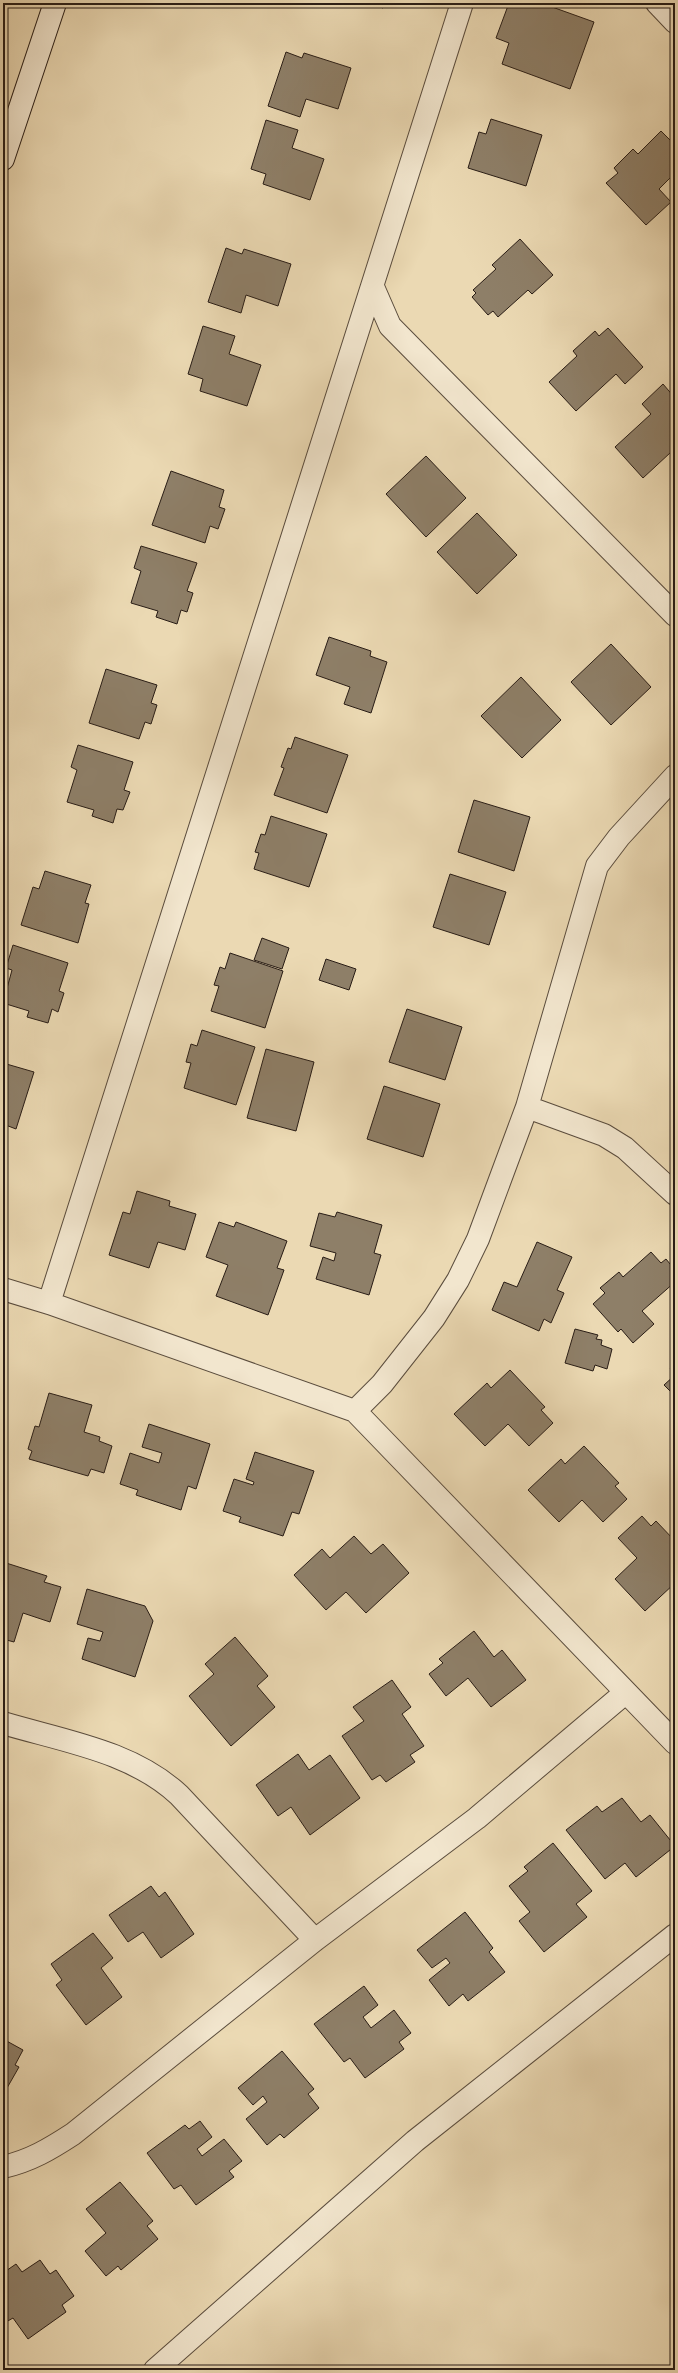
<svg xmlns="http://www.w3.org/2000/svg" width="678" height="2373" font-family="Vollkorn,serif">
<rect width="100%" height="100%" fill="#ebd9b3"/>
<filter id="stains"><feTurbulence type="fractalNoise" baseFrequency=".005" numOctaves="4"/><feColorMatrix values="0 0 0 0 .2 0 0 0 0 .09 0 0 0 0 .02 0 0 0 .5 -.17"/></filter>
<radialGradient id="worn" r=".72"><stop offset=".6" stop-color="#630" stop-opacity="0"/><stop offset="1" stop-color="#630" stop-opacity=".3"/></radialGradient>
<!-- building -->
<path fill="#8e7f68" stroke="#291d16" d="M 368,3 L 385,3 L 383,8 Z
M 509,3 L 541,3 L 594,22 L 570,89 L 502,64 L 509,43 L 496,38 Z
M 286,52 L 302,58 L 304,53 L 351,68 L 338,109 L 306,99 L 300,117 L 268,106 Z
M 491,119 L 542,135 L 526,186 L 468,168 L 479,132 L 486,134 Z
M 266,120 L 298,130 L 292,148 L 324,159 L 310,200 L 263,184 L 266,174 L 251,169 Z
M 661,131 L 673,143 L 675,141 L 675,173 L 659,189 L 671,202 L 646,225 L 606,183 L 618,173 L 614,168 L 633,149 L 638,154 Z
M 520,239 L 553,275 L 532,294 L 528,290 L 498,317 L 493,311 L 488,315 L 472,297 L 476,293 L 473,290 L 496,269 L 492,265 Z
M 226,248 L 242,254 L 244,249 L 291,264 L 278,306 L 246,295 L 241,313 L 208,302 Z
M 203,326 L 235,336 L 229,354 L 261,365 L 247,406 L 200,391 L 203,379 L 188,374 Z
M 608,328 L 643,367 L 625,384 L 616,374 L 576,411 L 549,382 L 577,356 L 573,351 L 595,331 L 599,336 Z
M 663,384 L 675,398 L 675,455 L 674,457 L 670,453 L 643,478 L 615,447 L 651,414 L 642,404 Z
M 426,456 L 466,498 L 426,537 L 386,494 Z
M 171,471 L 224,490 L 219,507 L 225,509 L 218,529 L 210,526 L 205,543 L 152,525 Z
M 477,513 L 517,555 L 477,594 L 437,552 Z
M 141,546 L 197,563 L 187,591 L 193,593 L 187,612 L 181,610 L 177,624 L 156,617 L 158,611 L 131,603 L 141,571 L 134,568 Z
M 329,637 L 371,651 L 370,656 L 387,662 L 371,713 L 344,704 L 350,687 L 316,675 Z
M 611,644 L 651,687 L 611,725 L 571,682 Z
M 106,669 L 157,685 L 151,703 L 157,705 L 151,724 L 145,722 L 139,739 L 89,723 Z
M 521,677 L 561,720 L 522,758 L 481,716 Z
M 295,737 L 348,755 L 327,813 L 274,795 L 284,768 L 281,767 L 288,748 L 291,749 Z
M 78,745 L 133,762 L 124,790 L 130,792 L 123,810 L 117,809 L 113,823 L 92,816 L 94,810 L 67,802 L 77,770 L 71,767 Z
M 474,800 L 530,817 L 514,871 L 458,852 Z
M 271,816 L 327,834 L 309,887 L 254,869 L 259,853 L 255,852 L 261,834 L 265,835 Z
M 45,871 L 91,885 L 85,903 L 89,904 L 78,943 L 21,925 L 33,887 L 39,889 Z
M 450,874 L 506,892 L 489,945 L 433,927 Z
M 262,938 L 289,948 L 282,969 L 254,960 Z
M 13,945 L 68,963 L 59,991 L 64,993 L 58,1012 L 52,1009 L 48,1023 L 27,1017 L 29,1011 L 3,1003 L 12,970 L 6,968 Z
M 230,953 L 283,971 L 265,1028 L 211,1011 L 219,986 L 214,985 L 220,967 L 225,969 Z
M 326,959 L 356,969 L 349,990 L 319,980 Z
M 407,1009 L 462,1027 L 445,1080 L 389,1062 Z
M 202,1030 L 255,1047 L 236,1105 L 184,1088 L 191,1063 L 186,1062 L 191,1044 L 197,1046 Z
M 266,1049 L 314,1062 L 296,1131 L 247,1118 Z
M 3,1063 L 34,1072 L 16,1129 L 3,1124 Z
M 384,1086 L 440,1104 L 423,1157 L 367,1139 Z
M 137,1191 L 170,1201 L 169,1206 L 196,1214 L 185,1250 L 158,1242 L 149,1268 L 109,1255 L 123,1212 L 130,1214 Z
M 337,1212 L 382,1225 L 374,1253 L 381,1255 L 369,1295 L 316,1279 L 323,1257 L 334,1261 L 336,1253 L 310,1246 L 319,1213 L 335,1217 Z
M 219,1222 L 234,1227 L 236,1222 L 287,1241 L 277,1268 L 284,1270 L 268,1315 L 216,1296 L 228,1265 L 206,1257 Z
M 537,1242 L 572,1257 L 557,1290 L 564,1293 L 551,1323 L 544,1319 L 539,1331 L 492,1310 L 504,1282 L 517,1287 Z
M 651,1252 L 661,1263 L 666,1259 L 675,1270 L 672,1276 L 675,1282 L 642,1311 L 654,1324 L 633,1343 L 621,1329 L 618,1332 L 593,1304 L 605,1293 L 600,1288 L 619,1272 L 623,1277 Z
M 575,1329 L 598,1335 L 596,1339 L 602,1340 L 601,1345 L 612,1349 L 607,1369 L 595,1365 L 593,1371 L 565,1363 Z
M 675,1364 L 675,1374 L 670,1368 Z
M 510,1370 L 545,1407 L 541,1410 L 553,1423 L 529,1446 L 508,1424 L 485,1446 L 454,1414 L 487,1383 L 491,1388 Z
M 675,1375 L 675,1396 L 664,1385 Z
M 49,1393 L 92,1405 L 84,1432 L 100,1437 L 99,1441 L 112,1446 L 104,1473 L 91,1469 L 88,1476 L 29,1459 L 32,1451 L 28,1449 L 35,1426 L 39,1427 Z
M 149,1424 L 210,1444 L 196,1489 L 188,1486 L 181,1510 L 136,1495 L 138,1490 L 120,1484 L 130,1453 L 159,1463 L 162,1453 L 142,1447 Z
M 584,1446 L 619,1483 L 615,1486 L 627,1499 L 603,1522 L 582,1500 L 559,1522 L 528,1490 L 561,1459 L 565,1464 Z
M 255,1452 L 314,1471 L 299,1514 L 292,1512 L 283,1536 L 239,1522 L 241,1517 L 223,1511 L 234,1479 L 253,1485 L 254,1482 L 246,1479 Z
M 642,1516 L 651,1526 L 656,1521 L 675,1541 L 675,1583 L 645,1611 L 615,1579 L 637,1558 L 618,1538 Z
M 354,1536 L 371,1554 L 383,1544 L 409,1573 L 366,1613 L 346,1592 L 326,1610 L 294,1575 L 322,1549 L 330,1558 Z
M 3,1562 L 47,1576 L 44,1582 L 61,1587 L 50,1622 L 23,1613 L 14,1642 L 3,1639 Z
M 87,1589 L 145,1606 L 153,1621 L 135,1677 L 82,1659 L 88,1638 L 100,1641 L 103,1632 L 77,1624 Z
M 474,1631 L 494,1657 L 502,1650 L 526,1680 L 491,1707 L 468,1678 L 446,1696 L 429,1674 L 443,1663 L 439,1659 Z
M 235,1637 L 268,1676 L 257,1686 L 275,1707 L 231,1746 L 189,1696 L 214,1674 L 205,1664 Z
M 392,1680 L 411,1707 L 402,1714 L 424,1746 L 410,1755 L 415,1762 L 386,1782 L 380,1775 L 372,1780 L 342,1736 L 364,1721 L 353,1707 Z
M 298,1754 L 309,1770 L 330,1755 L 360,1798 L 310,1835 L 291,1807 L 278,1816 L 256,1785 Z
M 622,1798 L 641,1822 L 650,1815 L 675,1846 L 636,1877 L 625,1863 L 605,1879 L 566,1830 L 597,1806 L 602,1812 Z
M 553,1843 L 592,1891 L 576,1904 L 587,1917 L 544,1952 L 519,1921 L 530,1912 L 509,1886 L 528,1871 L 524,1867 Z
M 151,1886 L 159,1897 L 165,1892 L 194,1934 L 161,1958 L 143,1932 L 128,1942 L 109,1915 Z
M 465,1912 L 493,1948 L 489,1952 L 505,1972 L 468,2001 L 463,1994 L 449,2006 L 429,1980 L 450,1963 L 446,1958 L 432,1968 L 417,1950 Z
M 93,1933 L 113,1958 L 101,1968 L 122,1997 L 86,2025 L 56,1985 L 62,1980 L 51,1964 Z
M 364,1986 L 378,2005 L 363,2017 L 371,2028 L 394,2010 L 411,2033 L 399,2042 L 404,2049 L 365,2078 L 350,2058 L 344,2062 L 314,2024 Z
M 3,2039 L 23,2050 L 15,2065 L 19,2067 L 3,2095 Z
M 282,2051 L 314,2089 L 308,2094 L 319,2108 L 284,2138 L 280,2134 L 267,2145 L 246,2119 L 267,2102 L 263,2096 L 253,2105 L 238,2088 Z
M 200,2121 L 212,2137 L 197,2149 L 202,2156 L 224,2139 L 242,2161 L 229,2171 L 234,2177 L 196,2205 L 181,2185 L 174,2189 L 147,2153 L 185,2125 L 189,2129 Z
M 120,2182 L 153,2221 L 147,2226 L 158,2239 L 121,2270 L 118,2266 L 106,2276 L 85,2251 L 106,2233 L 86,2209 Z
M 40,2260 L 50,2274 L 56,2270 L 74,2296 L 62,2305 L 66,2312 L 28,2339 L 13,2318 L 6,2322 L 3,2318 L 3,2273 L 16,2264 L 22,2272 Z"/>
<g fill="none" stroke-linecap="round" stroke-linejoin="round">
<!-- street casing -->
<g stroke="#5a4c3d" stroke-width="24">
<path id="street" d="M 657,3 L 675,22
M 373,287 L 390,326 L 675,615
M 527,1107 L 604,1135 L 625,1148 L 675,1194
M 3,1289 L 49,1303 L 355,1411 L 675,1743
M 49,1303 L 462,3
M 355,1411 L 382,1384 L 434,1318 L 458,1280 L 478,1239 L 527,1107 L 597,866 L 619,837 L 675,776
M 3,1723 C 63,1741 132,1751 179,1795 L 315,1940
M 3,2167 C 30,2161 50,2149 73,2134 L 315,1940 L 477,1818 L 625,1693
M 155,2370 L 415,2141 L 675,1935"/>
</g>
<!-- secondary casing -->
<g stroke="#291d16" stroke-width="24">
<path id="secondary" d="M 3,159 L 55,3"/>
</g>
<!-- street -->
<use href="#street" stroke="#f2e6ce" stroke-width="22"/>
<!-- secondary -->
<use href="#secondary" stroke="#f2e6ce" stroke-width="22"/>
</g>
<!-- margin -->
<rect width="678" height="2373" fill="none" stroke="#ebd9b3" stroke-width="16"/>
<rect x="4" y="4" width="670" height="2365" fill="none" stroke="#291d16" stroke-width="2"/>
<rect x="8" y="8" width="662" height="2357" fill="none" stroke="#291d16"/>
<rect width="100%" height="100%" filter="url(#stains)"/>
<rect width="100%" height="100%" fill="url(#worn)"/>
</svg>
